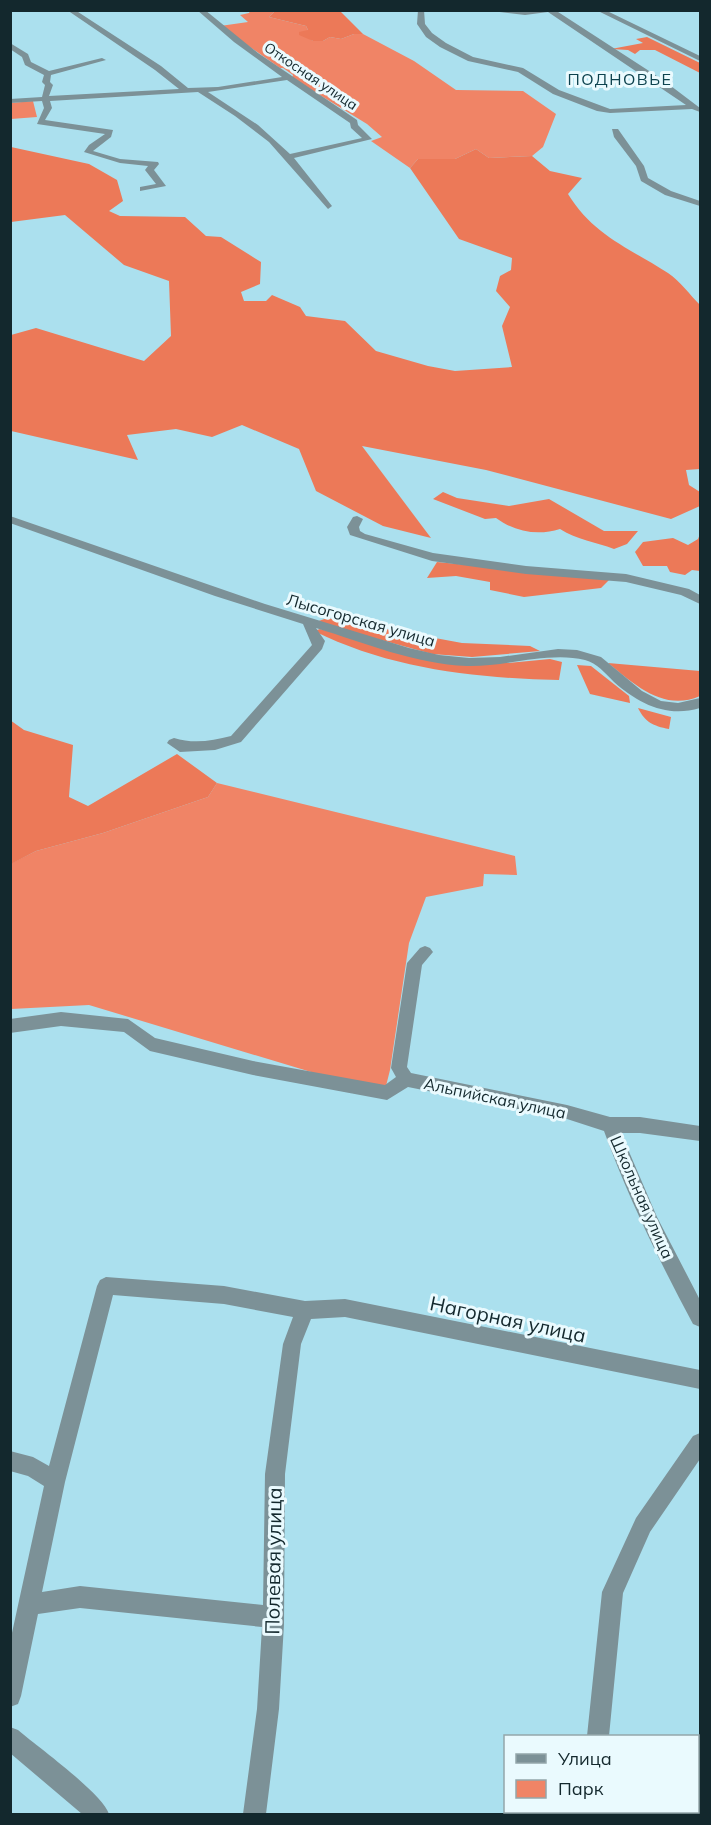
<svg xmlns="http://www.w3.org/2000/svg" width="711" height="1825" font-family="Mulish,sans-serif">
<rect width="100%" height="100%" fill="#abe0ee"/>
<!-- green -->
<path fill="#f08466" d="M 250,11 L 275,11 L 269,17 L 306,26 L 308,30 L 307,37 L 313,41 L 323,41 L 330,37 L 341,39 L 354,34 L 363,34 L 414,61 L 456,90 L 523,91 L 556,114 L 543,147 L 532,156 L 489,158 L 476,149 L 455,159 L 418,159 L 410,168 L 371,141 L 382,137 L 367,124 L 292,78 L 293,75 L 283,68 L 280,68 L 220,26 L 248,22 L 240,15 L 249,13 Z
M 33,101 L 37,117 L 11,119 L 11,103 Z
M 217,783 L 515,856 L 517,875 L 484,874 L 483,886 L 426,897 L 409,943 L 390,1070 L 384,1094 L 89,1005 L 11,1009 L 10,864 L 36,851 L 103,833 L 208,797 Z"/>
<!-- forest -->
<path fill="#ec7958" d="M 275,11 L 340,11 L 363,34 L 354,34 L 341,39 L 330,37 L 323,41 L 313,41 L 299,35 L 299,32 L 308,30 L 306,26 L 269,17 Z
M 647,37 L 700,63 L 700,73 L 655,50 L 640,50 L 635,54 L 628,50 L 611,49 L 643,43 L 636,39 Z
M 11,147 L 89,164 L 117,180 L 123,201 L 109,211 L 120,216 L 185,217 L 206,236 L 221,237 L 261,262 L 260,284 L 241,292 L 244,301 L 266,301 L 272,295 L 300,307 L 306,316 L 345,321 L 376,351 L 428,366 L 455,371 L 512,367 L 502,326 L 510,307 L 496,291 L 500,276 L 511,270 L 512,258 L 459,239 L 410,168 L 418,159 L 455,159 L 476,149 L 489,158 L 532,156 L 550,171 L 582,178 L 568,194 C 593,235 629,248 668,273 C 680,281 690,295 700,305 L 700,469 L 686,470 L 689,485 L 700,492 L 700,506 L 671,519 L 486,470 L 362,446 L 431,538 L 383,526 L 316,491 L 299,449 L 242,425 L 212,437 L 176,429 L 127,435 L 138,460 L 11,431 L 11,335 L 36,328 L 144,361 L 171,336 L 169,281 L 124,265 L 65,215 L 11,222 Z
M 443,492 L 457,498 L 509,506 L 549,499 L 604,531 L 638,531 L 627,544 L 614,549 C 596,542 577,540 560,529 C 538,536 515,532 496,518 L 485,519 L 433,499 Z
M 700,534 L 700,571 L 692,570 L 685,575 L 670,572 L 667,566 L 643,566 L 635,552 L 643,542 L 673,538 L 688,545 L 698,539 Z
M 437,562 L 610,579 L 601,588 L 524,597 L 490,590 L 490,582 L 456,576 L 427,578 Z
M 327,618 L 462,643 L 530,646 L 540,651 L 472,657 L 432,654 L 316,622 Z
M 320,629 L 448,663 L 507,663 L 550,659 L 562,662 L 559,680 C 474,678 391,669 314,631 Z
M 608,663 L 700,671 L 700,696 C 664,712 635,685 608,663 Z
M 577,665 L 591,666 L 629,696 L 630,703 L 590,694 Z
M 638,708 L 671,717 L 669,729 C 653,726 645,722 638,708 Z
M 10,720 L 24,730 L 73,745 L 69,797 L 88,806 L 177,754 L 217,783 L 208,797 L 103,833 L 36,851 L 11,864 Z"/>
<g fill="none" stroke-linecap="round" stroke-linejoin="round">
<!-- minor -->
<path fill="#7c9197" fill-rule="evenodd" d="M 67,10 L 75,10 L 161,66 L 188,88 L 218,87 L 282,77 L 234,42 L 197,10 L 205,10 L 258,53 L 357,120 L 358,125 L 372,139 L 294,158 L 332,206 L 328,209 L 269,142 L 235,116 L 198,92 L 50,101 L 52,108 L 45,120 L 113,130 L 111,137 L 93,151 L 120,159 L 158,162 L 159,164 L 154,170 L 166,186 L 140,191 L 140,187 L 156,184 L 145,170 L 148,166 L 120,163 L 84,152 L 89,145 L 105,134 L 37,124 L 44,108 L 42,101 L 10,103 L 10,99 L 42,97 L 45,85 L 42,82 L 44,75 L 25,65 L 22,57 L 10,49 L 10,43 L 28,54 L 31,62 L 49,71 L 102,58 L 106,60 L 51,75 L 50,82 L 53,85 L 49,96 L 179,89 L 155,70 ZM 287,80 L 350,123 L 351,128 L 362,138 L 290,154 L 258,125 L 208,92 Z
M 418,10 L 424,10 L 425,24 L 432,33 L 446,43 L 473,57 L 523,68 L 559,90 L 610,109 L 686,105 L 548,12 L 525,15 L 483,10 L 555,10 L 663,80 L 700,108 L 700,112 L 692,109 L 610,113 L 597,111 L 553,94 L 518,72 L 468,61 L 440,47 L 426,37 L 417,24 Z
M 596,10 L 605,10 L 700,56 L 700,61 Z
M 612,129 L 618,129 L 644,166 L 648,178 L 671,191 L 700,201 L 700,206 L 665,195 L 641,181 L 636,166 L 614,137 Z
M 10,516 L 265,604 L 409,648 L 439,655 L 469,658 L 500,657 L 558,649 L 577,650 L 601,657 L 642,691 L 661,701 L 678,703 L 700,698 L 700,708 C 667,718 639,704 614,682 C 605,673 597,663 585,660 C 549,651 505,667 467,666 C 415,664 365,643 316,628 L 325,641 L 322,649 L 241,742 L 215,750 L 180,752 L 167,743 L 169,740 L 174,738 C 193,744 212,741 231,736 L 312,645 L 303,624 L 215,596 L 10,523 Z
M 357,516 L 363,519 L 359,527 L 360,531 L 365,534 L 433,553 L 526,566 L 626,574 L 689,589 L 700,595 L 700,604 L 681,595 L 626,582 L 526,574 L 432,561 L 350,535 L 347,527 L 353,517 Z
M 425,946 L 430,948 L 433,952 L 422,965 L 407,1067 L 411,1073 L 567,1105 L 610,1117 L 640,1117 L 700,1126 L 700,1141 L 640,1133 L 621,1133 L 657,1217 L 700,1300 L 700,1327 L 693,1324 C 660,1262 628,1198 604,1131 L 567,1119 L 408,1087 L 387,1100 L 253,1075 L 150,1051 L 124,1032 L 61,1026 L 10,1033 L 10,1019 L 61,1012 L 128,1019 L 155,1038 L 253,1061 L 385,1085 L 396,1077 L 391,1068 L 407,963 L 420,948 Z
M 106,1277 L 224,1286 L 305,1301 L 345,1299 L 700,1370 L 700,1389 L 345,1317 L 311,1319 L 301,1344 L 285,1474 L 284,1624 L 279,1709 L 266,1814 L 243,1814 L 257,1709 L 262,1627 L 80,1608 L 38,1614 L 21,1696 L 18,1704 L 10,1707 L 10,1642 L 44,1486 L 28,1476 L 10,1471 L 10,1451 L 33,1457 L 49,1466 L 97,1286 L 100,1280 ZM 113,1295 L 224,1304 L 293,1317 L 283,1344 L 265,1474 L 263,1605 L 80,1586 L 42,1592 L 65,1482 Z
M 700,1433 L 700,1459 L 650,1532 L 623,1593 L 609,1736 L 587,1736 L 602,1592 L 636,1518 L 693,1436 Z
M 10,1727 L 18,1730 C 38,1747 102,1793 109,1814 L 82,1814 L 10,1753 Z
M 578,1812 L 601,1812 L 602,1814 L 579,1814 Z"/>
</g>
<g text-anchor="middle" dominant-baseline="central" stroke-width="6" stroke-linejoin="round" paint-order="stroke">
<!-- far-street labels -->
<g font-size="14" fill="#13282d" stroke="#eafafe">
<text transform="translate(311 76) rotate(34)">Откосная улица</text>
</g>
<!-- far-quarter labels -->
<g font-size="16" letter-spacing="1.5" fill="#0d434f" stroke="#eafafe">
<text x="620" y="79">ПОДНОВЬЕ</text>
</g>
<!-- street labels -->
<g font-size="16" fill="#13282d" stroke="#eafafe">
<text transform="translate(361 620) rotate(16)">Лысогорская улица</text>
<text transform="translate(495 1098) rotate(12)">Альпийская улица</text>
<text transform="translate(642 1197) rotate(66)">Школьная улица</text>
</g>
<!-- near-street labels -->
<g font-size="20" fill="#13282d" stroke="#eafafe">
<text transform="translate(508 1319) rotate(12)">Нагорная улица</text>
<text transform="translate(273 1561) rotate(-89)">Полевая улица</text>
</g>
</g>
<!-- border -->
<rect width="711" height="1825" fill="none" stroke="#13282d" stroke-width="24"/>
<!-- legend -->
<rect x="504" y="1735" width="195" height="78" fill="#eafafe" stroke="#94a6aa" stroke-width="1.5"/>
<rect x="516" y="1754" width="30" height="9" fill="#7c9197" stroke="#94a6aa" stroke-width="1.5"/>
<text x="558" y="1765" font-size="18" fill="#13282d">Улица</text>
<rect x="516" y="1780" width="30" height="18" fill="#f08466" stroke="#94a6aa" stroke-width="1.5"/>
<text x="558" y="1795" font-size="18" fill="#13282d">Парк</text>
</svg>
